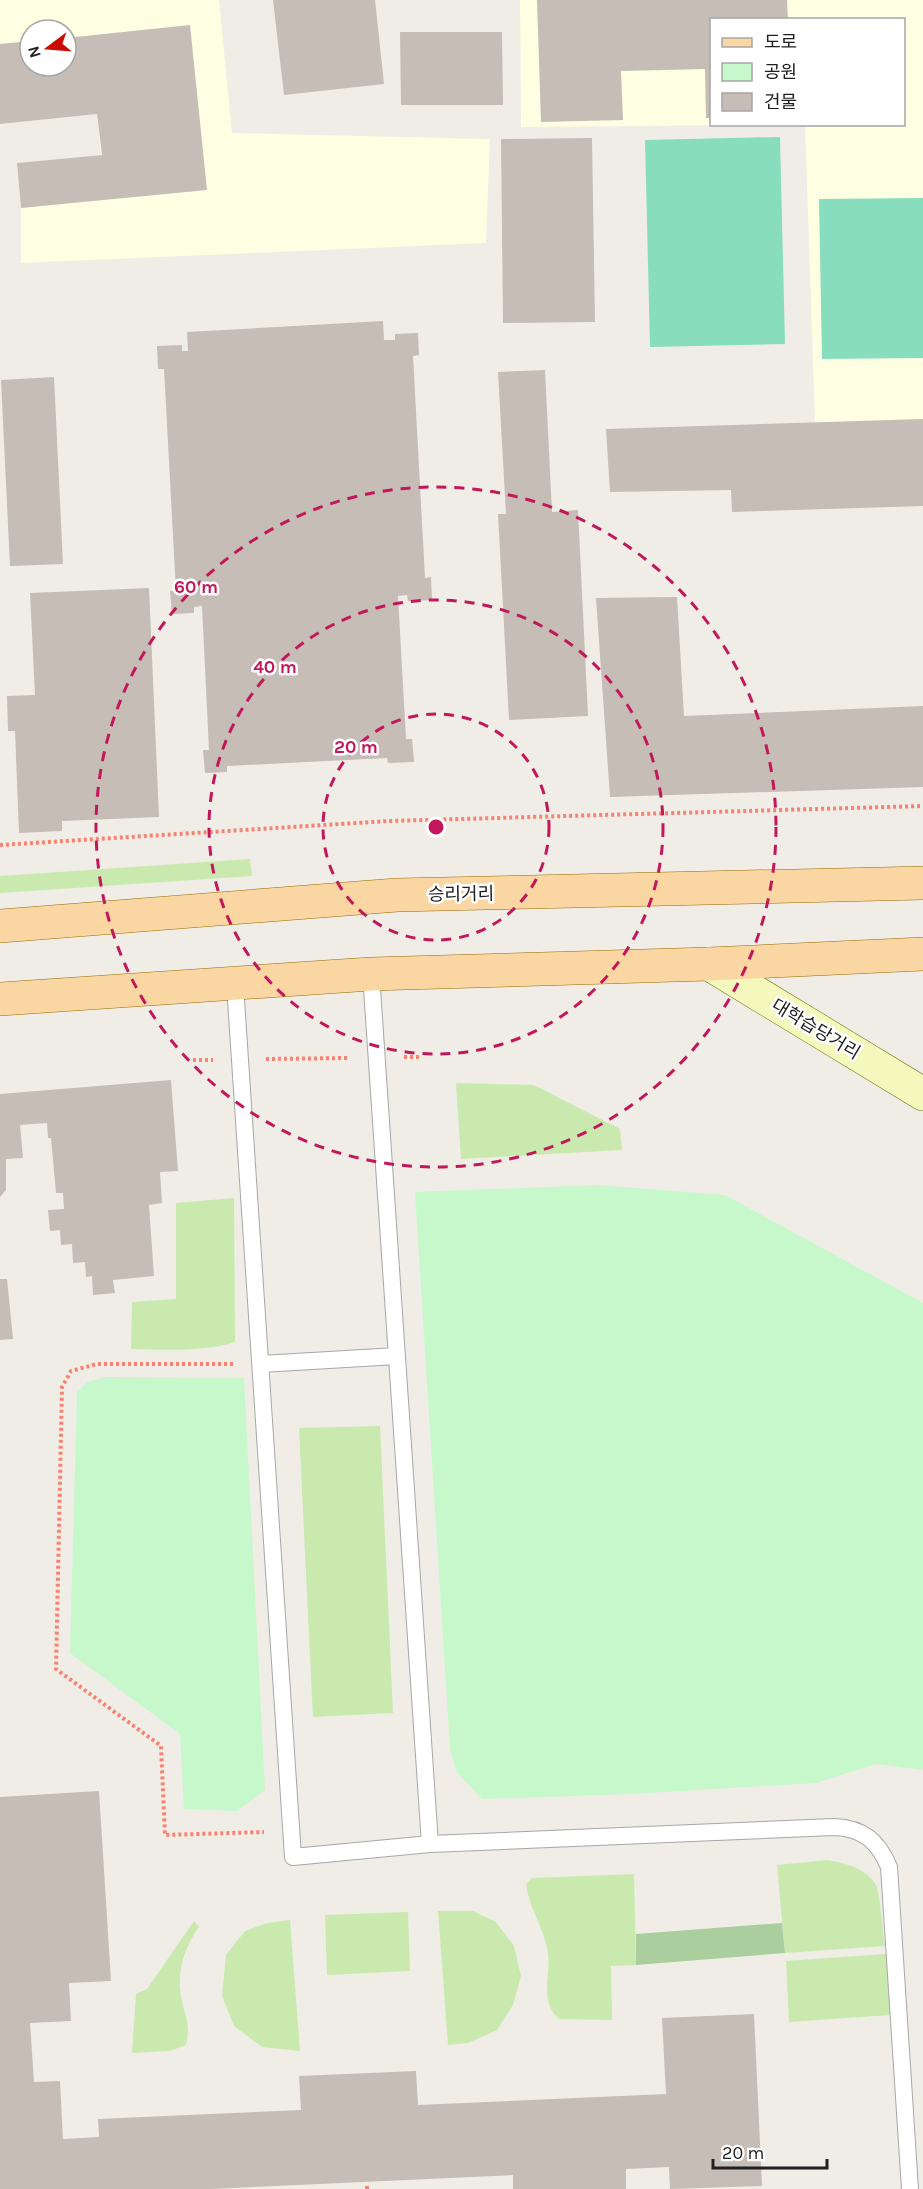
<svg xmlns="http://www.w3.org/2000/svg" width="923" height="2189" font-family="Karla,'Noto Sans KR',sans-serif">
<rect width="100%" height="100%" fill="#f0ede7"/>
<!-- education -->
<path fill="#fdfee2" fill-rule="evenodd" d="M 0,0 L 219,0 L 232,133 L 490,139 L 486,243 L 21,263 L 21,208 L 17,163 L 101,155 L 97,114 L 0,124 ZM 30,30 L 66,30 L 66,66 L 30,66 Z
M 520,0 L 923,0 L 923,419 L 815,423 L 805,125 L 904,124 L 904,20 L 712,20 L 712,124 L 770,125 L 521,127 Z"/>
<!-- grass -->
<path fill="#c9e9ae" d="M 250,859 L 252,876 L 0,893 L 0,876 Z
M 456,1083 L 534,1085 L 620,1129 L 622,1150 L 461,1159 Z
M 234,1198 L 235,1342 C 203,1352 164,1350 131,1349 L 132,1302 L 176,1299 L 176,1203 Z
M 380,1426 L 393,1713 L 313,1717 L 299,1428 Z
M 827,1860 C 845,1863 866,1868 876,1885 C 880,1893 883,1934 885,1946 L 785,1953 L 777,1865 Z
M 634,1874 L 636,1965 L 611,1966 L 612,2020 L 559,2019 C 539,2001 551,1976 548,1952 C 544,1928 529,1908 526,1884 L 532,1878 Z
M 438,1911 L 473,1911 L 496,1922 L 514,1946 L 521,1976 L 513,2005 L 497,2030 L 468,2043 L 448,2045 Z
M 408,1912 L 410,1971 L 327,1975 L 325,1915 Z
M 290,1920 L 300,2051 L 262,2047 L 234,2026 L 222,1996 L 226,1955 L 245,1931 L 267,1923 Z
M 194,1921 L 199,1927 C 186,1945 178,1967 180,1989 C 182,2012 192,2020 186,2045 L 170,2051 L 132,2053 L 136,1994 L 147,1989 Z
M 886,1954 L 890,2015 L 789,2022 L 786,1961 Z"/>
<!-- forest -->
<path fill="#aace9d" d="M 782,1923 L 785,1953 L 636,1965 L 636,1934 Z"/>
<!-- park -->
<path fill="#c6f8cb" d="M 598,1185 L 725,1195 L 923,1303 L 923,1770 L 876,1764 L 816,1783 L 631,1794 L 482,1799 L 456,1771 L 450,1749 L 415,1192 Z
M 105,1377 L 244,1378 L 265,1790 L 237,1811 L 184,1809 L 180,1734 L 70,1653 L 77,1392 L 87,1382 Z"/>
<!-- pitch -->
<path fill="#87ddbe" d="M 780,137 L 785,344 L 650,347 L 645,140 Z
M 923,198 L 923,358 L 822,359 L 819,199 Z"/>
<!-- building -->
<path fill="#c5bdb6" d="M 273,0 L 375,0 L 384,84 L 284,95 Z
M 537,0 L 787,0 L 788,20 L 712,20 L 712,118 L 706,118 L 705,69 L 621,71 L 623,120 L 541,122 Z
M 190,25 L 207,190 L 21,208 L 17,163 L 102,155 L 97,114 L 0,124 L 0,44 L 30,41 L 30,66 L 66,66 L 66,38 Z
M 400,32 L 502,32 L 503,105 L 401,105 Z
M 592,138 L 595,322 L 503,323 L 501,139 Z
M 383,321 L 384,340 L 395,340 L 395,334 L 418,333 L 419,355 L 413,356 L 425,578 L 431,577 L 432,600 L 408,601 L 407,595 L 398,596 L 406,739 L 412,739 L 414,762 L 388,763 L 387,758 L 227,766 L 227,772 L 205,773 L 203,750 L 209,750 L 202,606 L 194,607 L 194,613 L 172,614 L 170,591 L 176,591 L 164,369 L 158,369 L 157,346 L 182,345 L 182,351 L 188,351 L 187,332 Z
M 545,370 L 552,512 L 578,510 L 588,716 L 509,720 L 498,514 L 506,514 L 498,372 Z
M 54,377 L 63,564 L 10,566 L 1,380 Z
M 923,419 L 923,506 L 732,512 L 731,490 L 610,492 L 606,429 Z
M 149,588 L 159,817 L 62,821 L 62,831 L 19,833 L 15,731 L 8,731 L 7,696 L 35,695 L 30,593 Z
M 677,597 L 684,716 L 923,706 L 923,787 L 610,797 L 596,598 Z
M 171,1080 L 178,1171 L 160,1172 L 162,1203 L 149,1205 L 154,1276 L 113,1280 L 115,1293 L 93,1295 L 92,1276 L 86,1277 L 85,1262 L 73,1263 L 72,1244 L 61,1245 L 60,1230 L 50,1231 L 48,1210 L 64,1209 L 63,1193 L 56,1193 L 51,1138 L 48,1138 L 47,1123 L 20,1125 L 23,1158 L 6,1159 L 6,1190 L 0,1197 L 0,1094 Z
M 0,1279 L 7,1279 L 13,1339 L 0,1340 Z
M 99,1791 L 111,1981 L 69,1983 L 71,2021 L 30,2023 L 34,2082 L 60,2081 L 63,2139 L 99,2137 L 98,2119 L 301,2110 L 299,2076 L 416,2071 L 418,2105 L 666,2094 L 662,2018 L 754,2014 L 762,2186 L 670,2189 L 669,2167 L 626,2169 L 626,2189 L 513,2189 L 513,2175 L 211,2189 L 0,2189 L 0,1797 Z"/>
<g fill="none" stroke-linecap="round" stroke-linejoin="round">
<!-- lane casing -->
<g stroke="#a7a7a7" stroke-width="18">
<path id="lane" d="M 235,985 L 293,1857 L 430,1844 L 371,974
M 261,1364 L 397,1356
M 430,1844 L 834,1827 C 863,1828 878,1841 889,1867 L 910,2189"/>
</g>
<!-- secondary casing -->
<g stroke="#677608" stroke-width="34">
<path id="secondary" d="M 709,964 L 923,1094"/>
</g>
<!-- primary casing -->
<g stroke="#986b04" stroke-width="34">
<path id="primary" d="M 0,926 L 397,895 L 923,883
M 0,999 L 371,974 L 709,964 L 923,954"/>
</g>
<!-- path -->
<path stroke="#f68372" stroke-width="4" stroke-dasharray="3 3" stroke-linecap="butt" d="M 0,845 L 389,821 L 923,806
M 404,1057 L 420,1057
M 266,1059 L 348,1058
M 193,1060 L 213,1060
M 233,1364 L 97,1364 L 71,1371 L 62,1387 L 56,1669 L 161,1746 L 165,1835 L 264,1832
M 367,2189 L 367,2186"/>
<!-- lane -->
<use href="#lane" stroke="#fff" stroke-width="16"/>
<!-- secondary -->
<use href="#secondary" stroke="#f4f8bd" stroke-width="33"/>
<!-- primary -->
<use href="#primary" stroke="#fad6a2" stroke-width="33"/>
</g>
<!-- distance rings -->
<g fill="none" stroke="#c2185b" stroke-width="3" stroke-dasharray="10 8">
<circle cx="436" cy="827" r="113"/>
<circle cx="436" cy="827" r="227"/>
<circle cx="436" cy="827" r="340"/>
</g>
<g text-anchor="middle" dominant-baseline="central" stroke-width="5" stroke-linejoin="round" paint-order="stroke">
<!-- street labels -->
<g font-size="18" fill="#202020" stroke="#fff">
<text transform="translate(461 894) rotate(-1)">승리거리</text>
<text transform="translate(816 1029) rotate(31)">대학습당거리</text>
</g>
</g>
<circle cx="436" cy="827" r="9" fill="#c2185b" stroke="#fff" stroke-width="3"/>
<g font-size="18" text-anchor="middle" font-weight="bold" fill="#c2185b" stroke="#fff" stroke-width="5" stroke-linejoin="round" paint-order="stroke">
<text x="196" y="593">60 m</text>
<text x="275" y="673">40 m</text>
<text x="356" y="753">20 m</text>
</g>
<!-- legend -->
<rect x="710" y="18" width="195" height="108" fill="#ffffff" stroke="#a6a6a6" stroke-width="1.5"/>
<rect x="722" y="38" width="30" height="9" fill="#fad6a2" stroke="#a6a6a6" stroke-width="1.5"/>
<text x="764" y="48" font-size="18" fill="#202020">도로</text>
<rect x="722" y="63" width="30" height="18" fill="#c6f8cb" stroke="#a6a6a6" stroke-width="1.5"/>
<text x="764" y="78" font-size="18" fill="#202020">공원</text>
<rect x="722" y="93" width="30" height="18" fill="#c5bdb6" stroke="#a6a6a6" stroke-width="1.5"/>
<text x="764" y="108" font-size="18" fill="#202020">건물</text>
<!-- north arrow -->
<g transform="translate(48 48) rotate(254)"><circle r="28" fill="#ffffff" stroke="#a6a6a6" stroke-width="1.5"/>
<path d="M0-4.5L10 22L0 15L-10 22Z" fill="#cb0b05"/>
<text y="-9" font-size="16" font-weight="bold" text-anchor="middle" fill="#202020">N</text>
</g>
<!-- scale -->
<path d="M713 2159v9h114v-9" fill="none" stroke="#202020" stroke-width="3"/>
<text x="722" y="2159" font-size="18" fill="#202020" stroke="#ffffff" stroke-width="4.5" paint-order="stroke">20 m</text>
</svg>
